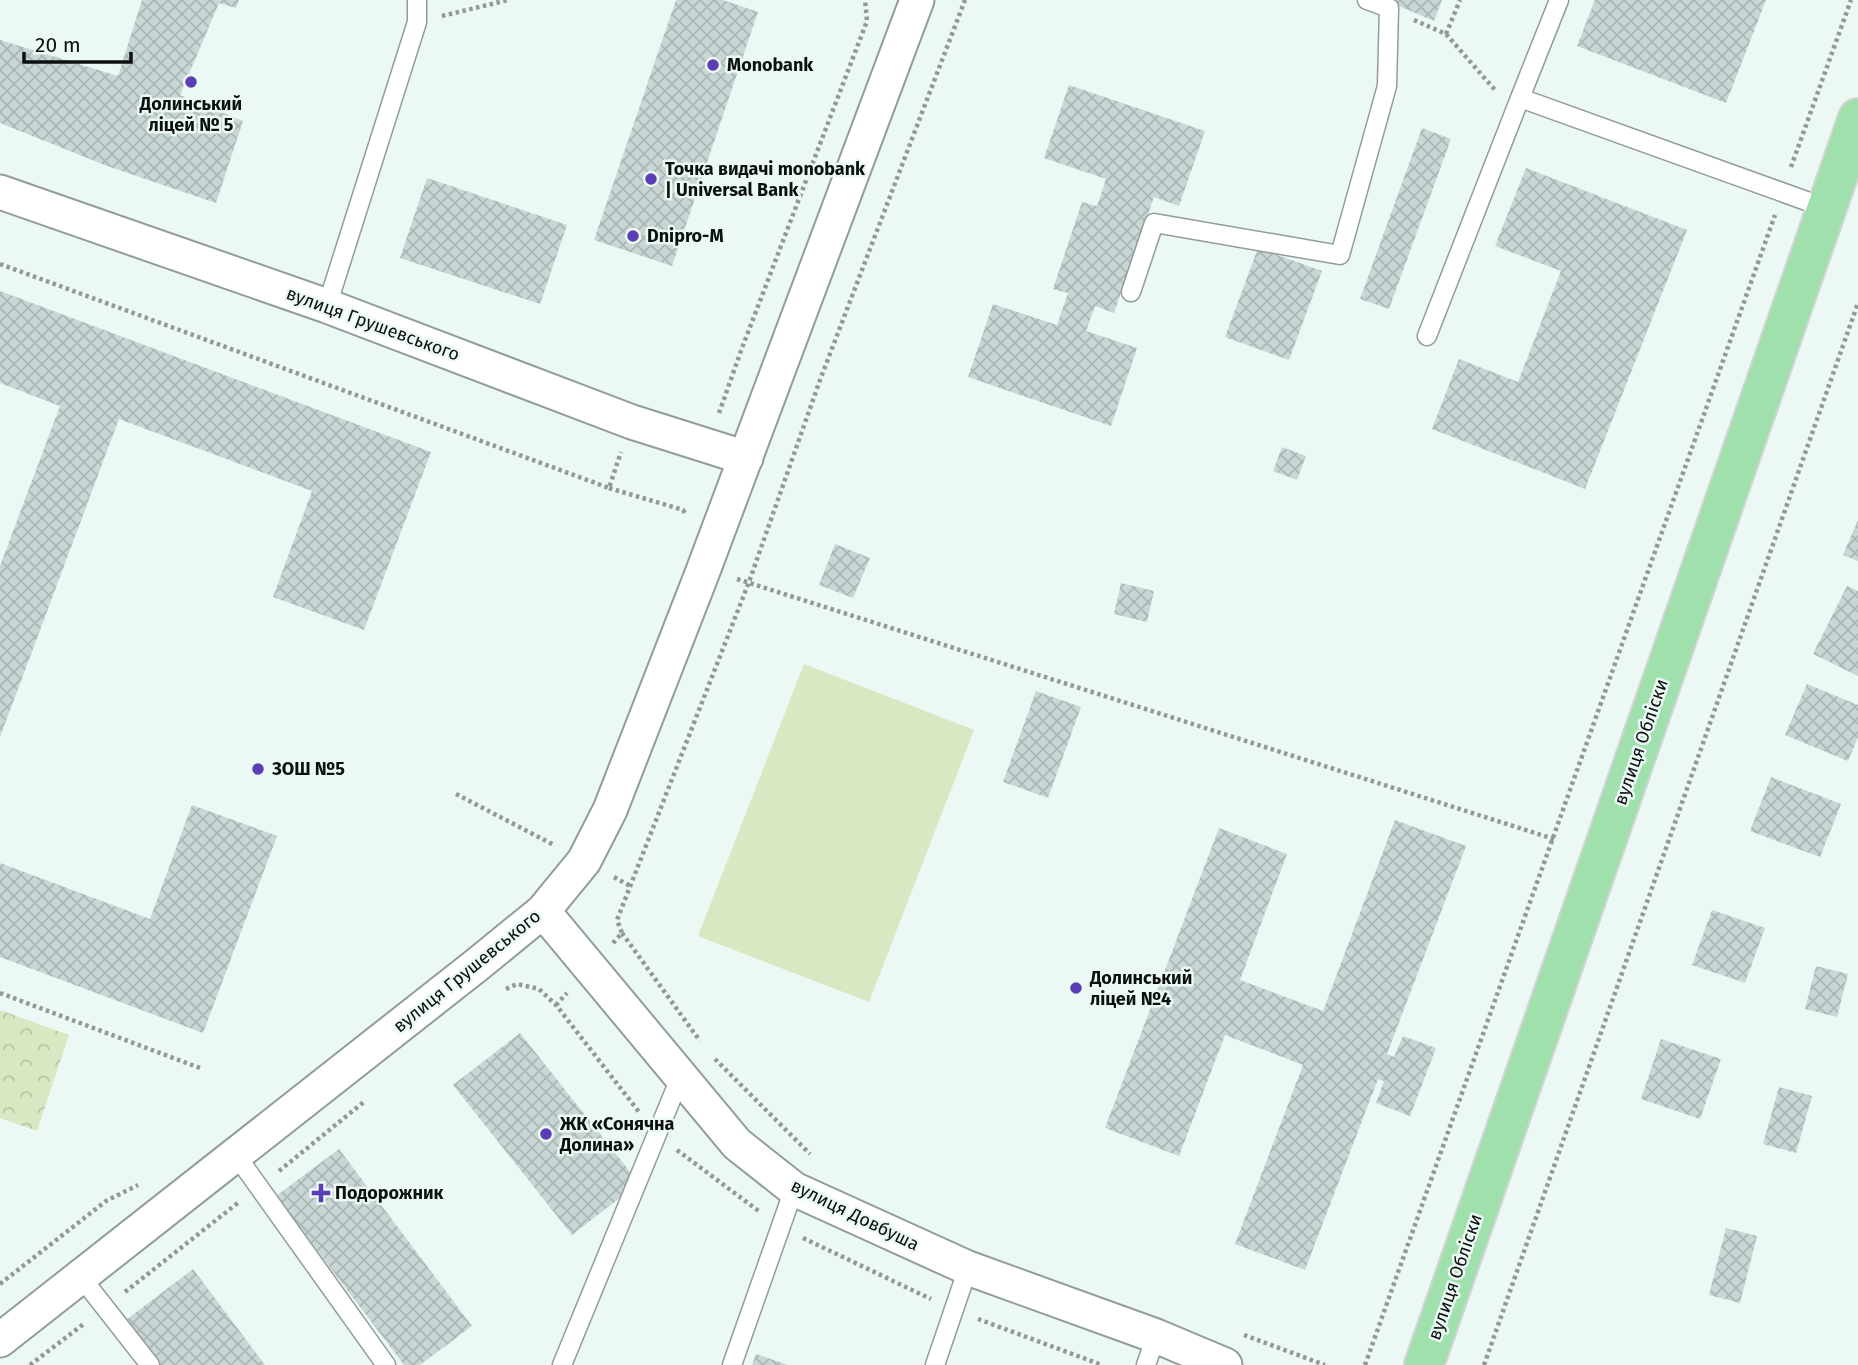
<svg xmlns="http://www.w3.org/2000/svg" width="1858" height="1365" font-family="'Fira Sans',sans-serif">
<defs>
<pattern id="park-crowns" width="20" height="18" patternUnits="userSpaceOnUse" patternTransform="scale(1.75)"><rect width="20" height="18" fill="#d9e7c2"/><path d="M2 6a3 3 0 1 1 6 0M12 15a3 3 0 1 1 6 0" fill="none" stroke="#b9c5a6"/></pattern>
<pattern id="building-cross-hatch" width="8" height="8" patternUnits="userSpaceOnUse" patternTransform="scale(1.75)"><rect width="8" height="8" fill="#c9d6d6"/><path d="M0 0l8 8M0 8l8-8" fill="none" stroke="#abb7b6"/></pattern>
</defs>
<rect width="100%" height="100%" fill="#ebf8f3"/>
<!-- grass -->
<path fill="#d9e7c2" d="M 804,664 L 974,730 L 869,1002 L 698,936 Z"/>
<!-- park -->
<path fill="url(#park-crowns)" d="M 0,1010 L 69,1035 L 37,1131 L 0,1118 Z"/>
<!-- building -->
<path fill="url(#building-cross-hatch)" d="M 142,0 L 239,0 L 236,8 L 219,3 L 180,95 L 243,121 L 216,203 L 107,166 L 0,123 L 0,40 L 118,76 Z
M 676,0 L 723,0 L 758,12 L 672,266 L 594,240 Z
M 1385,0 L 1442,0 L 1434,21 Z
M 1595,0 L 1766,0 L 1726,103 L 1577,46 Z
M 1069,85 L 1205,131 L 1179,206 L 1154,197 L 1114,313 L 1095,306 L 1086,331 L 1137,348 L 1111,426 L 968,377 L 993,304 L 1057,325 L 1068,293 L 1053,289 L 1082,202 L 1097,206 L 1106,179 L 1044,158 Z
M 1422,128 L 1451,139 L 1389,309 L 1360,299 Z
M 1526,168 L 1687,230 L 1585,489 L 1432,429 L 1459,359 L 1518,382 L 1561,271 L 1495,246 Z
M 427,178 L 567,225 L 540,304 L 400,258 Z
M 1258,248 L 1322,271 L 1289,360 L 1225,337 Z
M 0,291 L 431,452 L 364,630 L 273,597 L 312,491 L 119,419 L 0,737 L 0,566 L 60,406 L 0,383 Z
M 1282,447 L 1306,456 L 1297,480 L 1273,471 Z
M 1858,520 L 1858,561 L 1843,555 Z
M 835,544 L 870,558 L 853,598 L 819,585 Z
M 1121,583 L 1154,591 L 1147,622 L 1114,614 Z
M 1847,586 L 1858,591 L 1858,676 L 1813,654 Z
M 1807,684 L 1858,705 L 1858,737 L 1848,761 L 1785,735 Z
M 1036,691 L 1081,707 L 1048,798 L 1003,782 Z
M 1771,777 L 1841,804 L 1820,857 L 1750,831 Z
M 192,805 L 277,836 L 203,1033 L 0,957 L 0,863 L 150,919 Z
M 1395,820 L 1466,846 L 1387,1054 L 1394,1057 L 1403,1036 L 1436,1048 L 1410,1116 L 1376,1103 L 1384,1081 L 1378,1079 L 1305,1270 L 1235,1244 L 1303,1065 L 1225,1035 L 1179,1156 L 1105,1128 L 1219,828 L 1287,854 L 1240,980 L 1323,1011 Z
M 1712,910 L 1765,928 L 1745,983 L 1692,965 Z
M 1816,966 L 1848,974 L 1837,1017 L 1805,1009 Z
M 520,1033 L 639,1183 L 572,1235 L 453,1085 Z
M 1661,1039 L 1721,1059 L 1700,1119 L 1641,1099 Z
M 1779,1087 L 1812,1096 L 1796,1153 L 1763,1144 Z
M 339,1149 L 472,1326 L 420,1365 L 404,1365 L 276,1196 Z
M 1726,1228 L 1757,1236 L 1740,1303 L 1709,1295 Z
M 193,1269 L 265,1365 L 159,1365 L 126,1320 Z
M 756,1354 L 788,1365 L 752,1365 Z"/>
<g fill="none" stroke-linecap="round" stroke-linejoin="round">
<!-- service casing -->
<g stroke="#919d98" stroke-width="21">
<path id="service" d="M 1559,0 L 1520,98 L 1826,208
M 1131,292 L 1154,223 L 1340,255 L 1387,86 L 1389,8 L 1367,0
M 327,306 L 417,22 L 417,0
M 1427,336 L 1520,98
M 236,1155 L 386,1365
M 81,1277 L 150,1365
M 562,1365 L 680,1078
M 732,1365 L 794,1189
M 935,1365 L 968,1268
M 1146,1365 L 1156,1336"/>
</g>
<!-- minor casing -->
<g stroke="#919d98" stroke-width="37">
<path id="minor" d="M 0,192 L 327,306 L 632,422 L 746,458
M 543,911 L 737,1144 L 794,1189 L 968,1268 L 1156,1336 L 1225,1365
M 0,1340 L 478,964 L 543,911 L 584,861 L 610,810 L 703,571 L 917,0"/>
</g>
<!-- primary casing -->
<g stroke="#d3d4d4" stroke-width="42">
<path id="primary" d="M 1424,1365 L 1858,118"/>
</g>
<!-- path -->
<path stroke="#909996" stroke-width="4.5" stroke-dasharray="3.5 3.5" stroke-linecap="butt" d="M 442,16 L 508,0
M 1414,20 L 1446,34 L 1495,90
M 1446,34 L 1460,0
M 1791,167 L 1851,0
M 0,264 L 609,488 L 621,452
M 719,413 L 742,348 L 867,21 L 865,0
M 609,488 L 683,510 L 686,515
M 737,579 L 1554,839
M 456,794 L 554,845
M 614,877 L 632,887
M 622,933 L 700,1041
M 613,943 L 622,933 L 617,920 L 749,582 L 820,380 L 965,0
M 506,989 L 517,984 L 539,989 L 556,1005 L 639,1112
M 0,993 L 200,1068
M 556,1005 L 567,993
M 715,1059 L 810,1154
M 677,1150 L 760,1212
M 279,1171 L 365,1101
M 803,1238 L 931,1299
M 0,1284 L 106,1201 L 138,1185
M 125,1292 L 239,1202
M 978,1319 L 1102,1365
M 1244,1335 L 1325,1365
M 30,1365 L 85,1323
M 1365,1365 L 1775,215
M 1484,1365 L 1858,303"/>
<!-- service -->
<use href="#service" stroke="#fff" stroke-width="18"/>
<!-- minor -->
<use href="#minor" stroke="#fff" stroke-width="33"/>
<!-- primary -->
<use href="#primary" stroke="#a0e0ad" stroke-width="38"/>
</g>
<!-- markers -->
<g fill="#5b3eb6" stroke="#ebf8f3" stroke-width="2.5">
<circle cx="713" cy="65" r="7"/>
<circle cx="191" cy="82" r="7"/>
<circle cx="651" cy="179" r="7"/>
<circle cx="633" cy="236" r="7"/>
<circle cx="258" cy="769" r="7"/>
<circle cx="1076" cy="988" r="7"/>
<circle cx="546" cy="1134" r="7"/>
<path d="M317.5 1182.5h7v7h7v7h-7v7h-7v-7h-7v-7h7z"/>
</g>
<g text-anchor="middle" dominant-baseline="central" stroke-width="5" stroke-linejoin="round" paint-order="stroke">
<!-- poi labels -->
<g font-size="18" font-weight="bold" fill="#0c100f" stroke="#ebf8f3" text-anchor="start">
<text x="727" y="65">Monobank</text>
<text x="191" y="104" text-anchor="middle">Долинський<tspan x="191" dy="21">ліцей № 5</tspan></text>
<text x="665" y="169">Точка видачі monobank<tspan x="665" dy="21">| Universal Bank</tspan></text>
<text x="647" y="236">Dnipro-M</text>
<text x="272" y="769">ЗОШ №5</text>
<text x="1090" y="978">Долинський<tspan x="1090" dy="21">ліцей №4</tspan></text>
<text x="560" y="1124">ЖК «Сонячна<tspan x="560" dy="21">Долина»</tspan></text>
<text x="335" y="1193">Подорожник</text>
</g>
<!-- street labels -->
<g font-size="18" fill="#0c100f" stroke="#ebf8f3">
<text transform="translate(373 324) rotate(20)">вулиця Грушевського</text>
<text transform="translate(1641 742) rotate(-71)">вулиця Обліски</text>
<text transform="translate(467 971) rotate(-39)">вулиця Грушевського</text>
<text transform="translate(855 1215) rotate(26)">вулиця Довбуша</text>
<text transform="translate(1455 1277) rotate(-71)">вулиця Обліски</text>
</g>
</g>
<!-- scale -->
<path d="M24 52v10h107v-10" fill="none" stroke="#0c100f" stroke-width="3.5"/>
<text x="35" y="52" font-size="21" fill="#0c100f" stroke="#ebf8f3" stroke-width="5" paint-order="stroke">20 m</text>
</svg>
